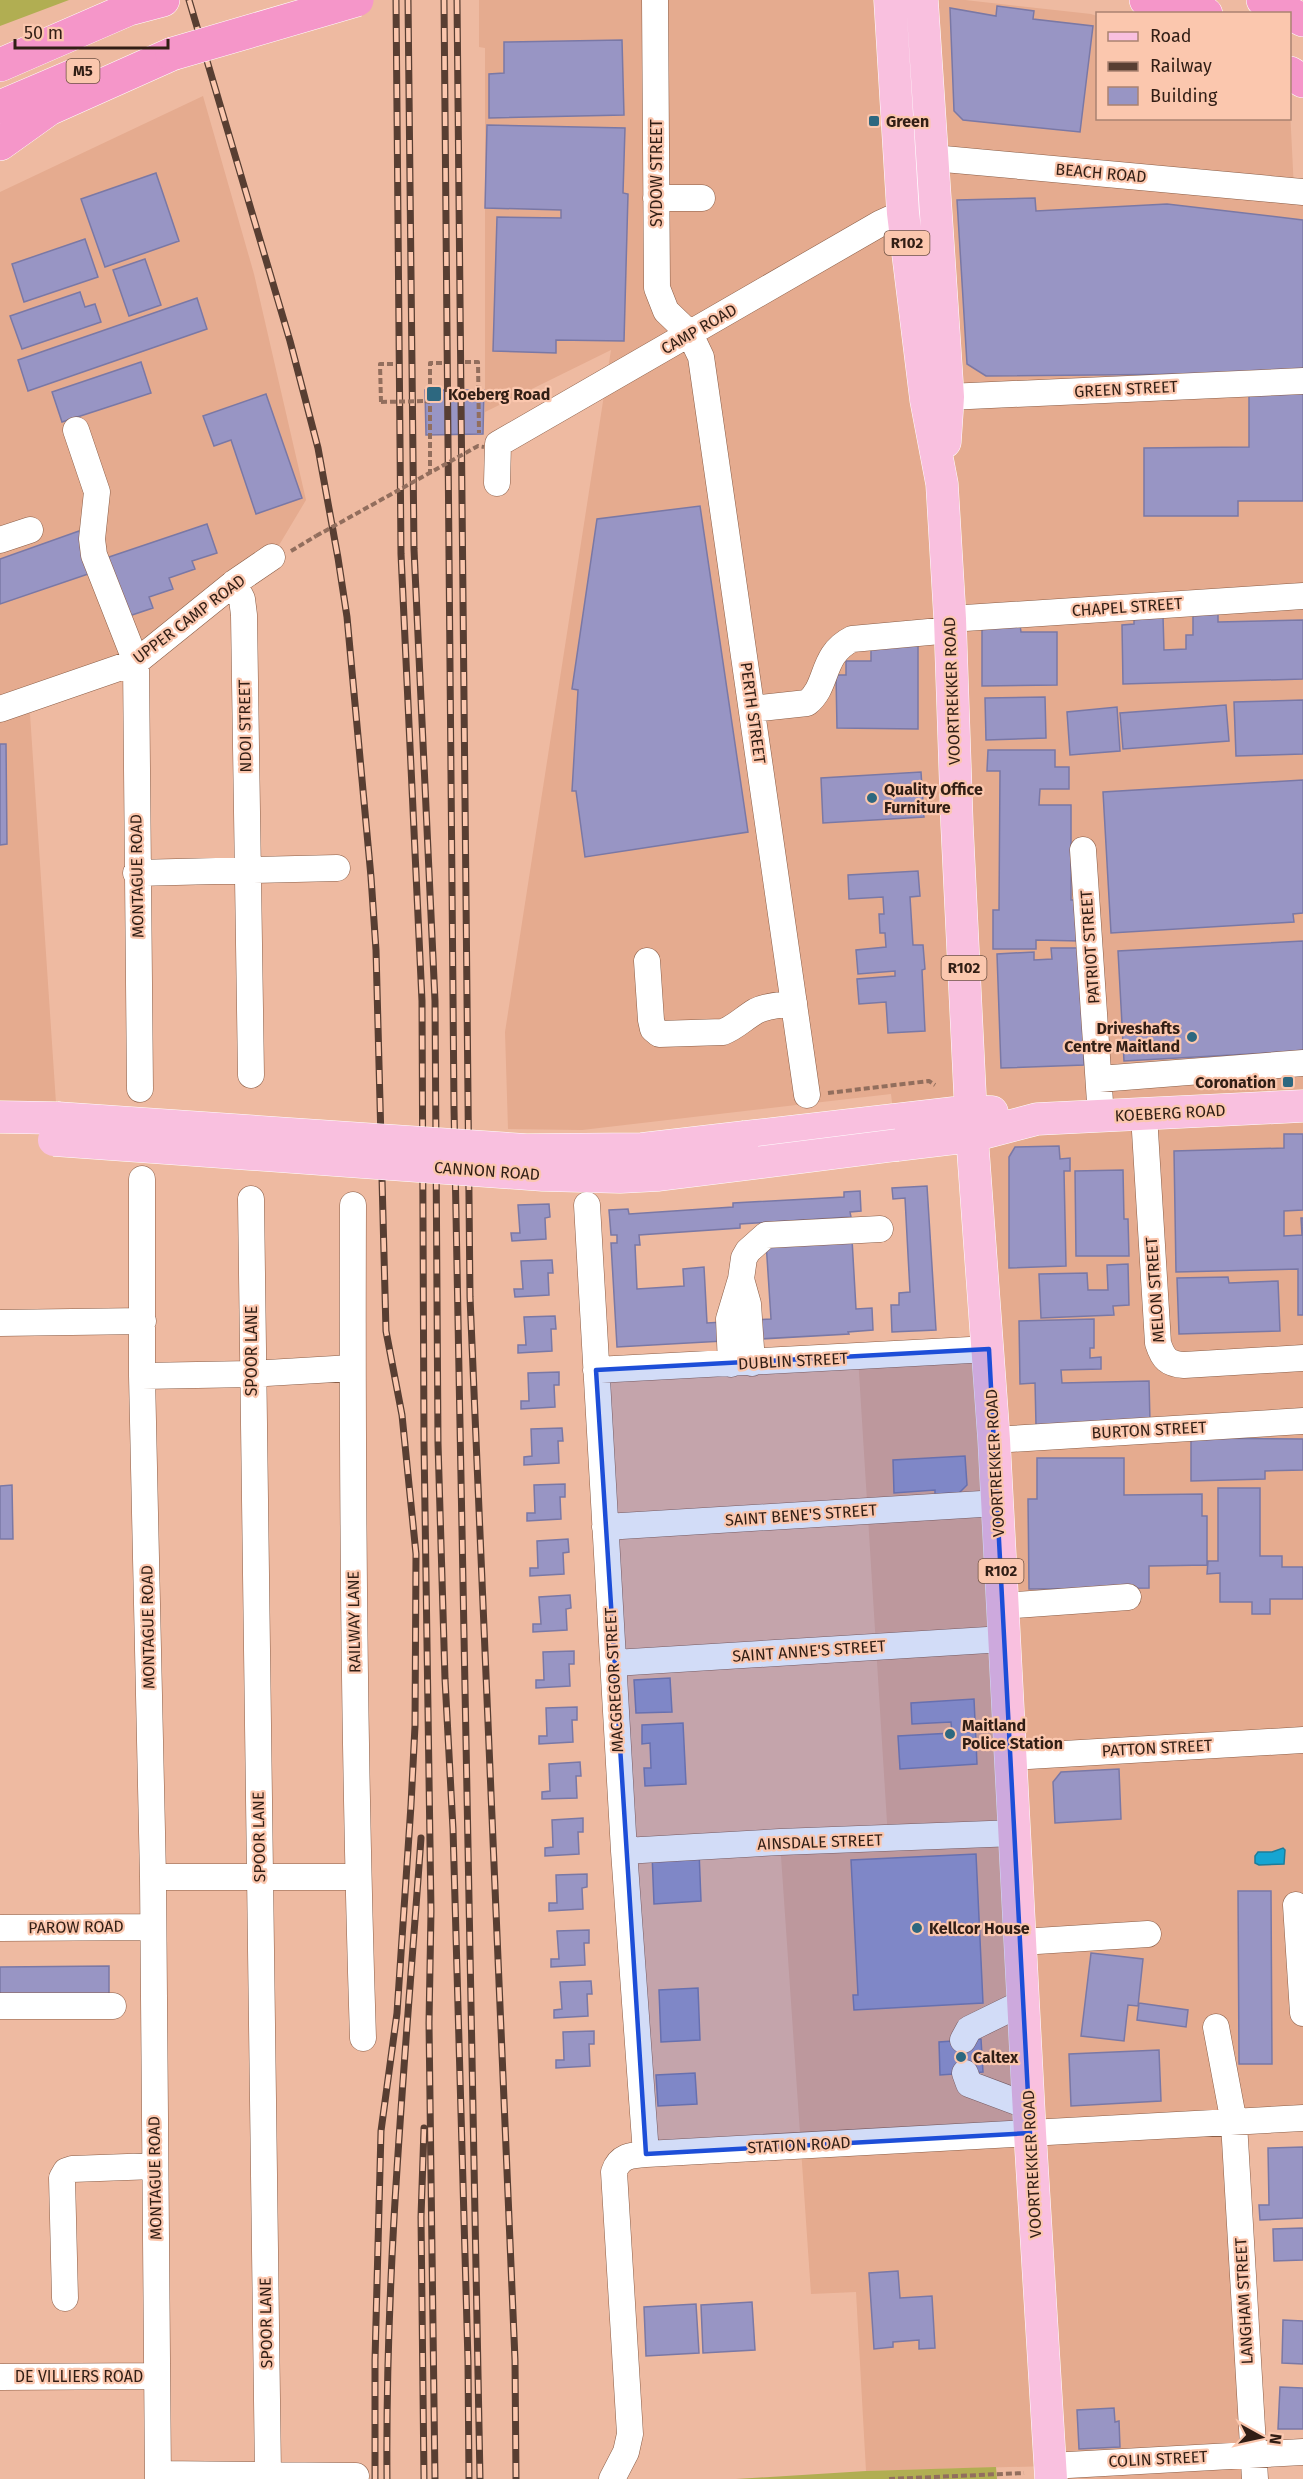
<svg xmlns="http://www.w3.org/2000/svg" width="1303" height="2479" font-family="'Fira Sans',sans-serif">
<rect width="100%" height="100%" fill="#eebaa1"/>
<!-- built -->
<path fill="#e5ab8f" d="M 479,0 L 965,0 L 1091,14 L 1097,16 L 1098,118 L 1290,118 L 1290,109 L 1294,190 L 1303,192 L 1303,2118 L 1235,2123 L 1255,2479 L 1051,2479 L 1049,2466 L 866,2471 L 856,2292 L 811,2294 L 780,1842 L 888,1839 L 858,1357 L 989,1349 L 971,1112 L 894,1120 L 891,1094 L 582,1130 L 508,1129 L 505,1032 L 611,350 L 485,412 L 485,48 L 479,47 Z
M 203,96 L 254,274 L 306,500 L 272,557 L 136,662 L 29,699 L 57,1118 L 0,1117 L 0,192 Z"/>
<!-- green -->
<path fill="#b1ae52" d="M 0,0 L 69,0 L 0,26 Z
M 996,2467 L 997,2479 L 736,2479 L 866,2471 Z"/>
<!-- water -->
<path fill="#16a5d2" stroke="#1e7c99" stroke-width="1.5" d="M 1283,1848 L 1285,1850 L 1284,1864 L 1259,1865 L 1255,1863 L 1255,1856 L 1258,1852 L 1272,1852 Z"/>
<!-- building -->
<path fill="#9895c4" stroke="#7a78a5" stroke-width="1.5" d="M 997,6 L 1034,11 L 1033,19 L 1093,26 L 1080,132 L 963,120 L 954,111 L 950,8 L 996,16 Z
M 622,40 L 624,115 L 489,118 L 489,74 L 504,73 L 504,42 Z
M 487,125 L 625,128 L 623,193 L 628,194 L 624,341 L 556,340 L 556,353 L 493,351 L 497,217 L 561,218 L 561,210 L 485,208 Z
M 156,173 L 179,241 L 105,267 L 81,199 Z
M 1035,198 L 1036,211 L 1167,204 L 1303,220 L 1303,373 L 986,376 L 967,364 L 957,200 Z
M 85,239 L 98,277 L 24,302 L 12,264 Z
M 145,259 L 161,305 L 129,316 L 113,270 Z
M 80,292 L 85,307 L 95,304 L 101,322 L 22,349 L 10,316 Z
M 197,298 L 207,329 L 28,391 L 18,360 Z
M 141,362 L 151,393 L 62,422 L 52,392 Z
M 425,390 L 484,390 L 483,434 L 426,435 Z
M 1303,391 L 1303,501 L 1238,501 L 1238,516 L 1144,516 L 1144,448 L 1249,447 L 1249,392 Z
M 266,394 L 302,498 L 256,514 L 231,440 L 214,446 L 203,416 Z
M 700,506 L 748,832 L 585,857 L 576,791 L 572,791 L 578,690 L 572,689 L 597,519 Z
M 207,524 L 217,553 L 192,561 L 195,569 L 169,578 L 173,589 L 149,597 L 153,608 L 126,617 L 106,558 Z
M 79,531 L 94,572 L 0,604 L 0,559 Z
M 1193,614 L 1218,614 L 1218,622 L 1303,620 L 1303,679 L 1123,684 L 1122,625 L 1134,624 L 1134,617 L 1163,616 L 1164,650 L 1186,649 L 1186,635 L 1193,635 Z
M 982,625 L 1020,625 L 1021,632 L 1057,632 L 1057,685 L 982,686 Z
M 871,646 L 918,646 L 918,729 L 837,728 L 836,675 L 846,675 L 846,661 L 871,661 Z
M 1045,697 L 1046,738 L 986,740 L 985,698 Z
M 1303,700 L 1303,754 L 1236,756 L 1234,702 Z
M 1226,705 L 1229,741 L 1123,749 L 1120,713 Z
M 1117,707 L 1120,751 L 1070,755 L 1067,712 Z
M 0,744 L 6,744 L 7,844 L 0,845 Z
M 988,750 L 1055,750 L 1055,767 L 1069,767 L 1069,789 L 1040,789 L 1039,805 L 1071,805 L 1071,900 L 1079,900 L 1079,941 L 1036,940 L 1036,949 L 993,949 L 993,910 L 999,910 L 1000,771 L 987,771 Z
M 921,772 L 924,817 L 823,823 L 821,778 Z
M 1303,780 L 1303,913 L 1293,914 L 1294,922 L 1111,933 L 1103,792 Z
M 918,871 L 920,896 L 910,897 L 913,945 L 923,945 L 925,969 L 922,970 L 925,1031 L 888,1033 L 886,1002 L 859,1004 L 857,979 L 895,976 L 895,971 L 858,974 L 856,950 L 886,947 L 885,933 L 880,933 L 879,914 L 884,914 L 883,897 L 849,899 L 848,875 Z
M 1303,941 L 1303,1051 L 1124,1061 L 1118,951 Z
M 1051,948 L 1080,948 L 1084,1065 L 1001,1068 L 997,954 L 1034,952 L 1034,960 L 1052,959 Z
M 1284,1134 L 1303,1134 L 1303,1210 L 1284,1211 L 1284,1236 L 1302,1235 L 1301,1218 L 1303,1218 L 1303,1315 L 1298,1315 L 1298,1269 L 1176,1272 L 1174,1151 L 1284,1148 Z
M 1059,1146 L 1060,1159 L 1070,1158 L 1070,1171 L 1064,1171 L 1066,1266 L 1009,1268 L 1009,1157 L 1015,1147 Z
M 1123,1170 L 1124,1219 L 1128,1219 L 1129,1256 L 1076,1256 L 1075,1171 Z
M 927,1186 L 936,1330 L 892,1332 L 891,1305 L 899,1305 L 899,1293 L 910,1292 L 905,1198 L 893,1199 L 892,1188 Z
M 860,1191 L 861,1211 L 850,1212 L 851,1217 L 740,1224 L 740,1228 L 639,1235 L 640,1245 L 635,1245 L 637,1289 L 684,1286 L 683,1269 L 704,1267 L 707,1323 L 771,1319 L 766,1242 L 852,1239 L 856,1309 L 872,1308 L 873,1330 L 848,1332 L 849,1334 L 617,1347 L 611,1243 L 617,1243 L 617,1235 L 611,1235 L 609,1210 L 628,1209 L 629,1214 L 733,1207 L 733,1203 L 844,1197 L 844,1192 Z
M 549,1204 L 550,1217 L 545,1218 L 546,1239 L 512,1241 L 511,1233 L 520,1233 L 518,1205 Z
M 552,1260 L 553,1273 L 548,1273 L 549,1295 L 515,1297 L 514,1289 L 523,1289 L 521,1261 Z
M 1128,1264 L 1129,1305 L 1113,1306 L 1114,1315 L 1041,1318 L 1039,1274 L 1087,1273 L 1088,1290 L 1108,1290 L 1107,1265 Z
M 1228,1277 L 1229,1283 L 1278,1281 L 1280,1331 L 1179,1334 L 1177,1278 Z
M 555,1316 L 556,1329 L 551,1329 L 552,1351 L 518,1353 L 518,1345 L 526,1345 L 524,1317 Z
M 1094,1319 L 1094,1348 L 1090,1348 L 1090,1358 L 1101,1357 L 1101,1369 L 1061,1370 L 1062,1383 L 1149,1381 L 1150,1422 L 1036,1425 L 1035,1383 L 1020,1384 L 1019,1321 Z
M 559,1372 L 559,1385 L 554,1385 L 555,1407 L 521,1409 L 521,1401 L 529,1401 L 528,1373 Z
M 562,1428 L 563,1441 L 558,1441 L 559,1463 L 524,1465 L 524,1457 L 532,1456 L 531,1429 Z
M 1191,1438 L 1303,1439 L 1303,1470 L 1265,1471 L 1265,1479 L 1191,1481 Z
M 965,1456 L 967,1485 L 959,1493 L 935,1494 L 935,1490 L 894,1493 L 893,1460 Z
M 1037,1458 L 1124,1458 L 1124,1495 L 1202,1494 L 1202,1516 L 1207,1516 L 1207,1565 L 1149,1566 L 1149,1588 L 1029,1589 L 1028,1499 L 1037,1499 Z
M 565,1484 L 565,1497 L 560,1497 L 561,1519 L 527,1521 L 527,1513 L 535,1513 L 534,1485 Z
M 12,1485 L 13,1539 L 0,1539 L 0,1486 Z
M 1218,1488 L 1260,1488 L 1260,1556 L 1282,1556 L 1282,1567 L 1303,1567 L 1303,1599 L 1270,1599 L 1270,1614 L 1252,1614 L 1252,1602 L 1220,1602 L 1220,1573 L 1207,1574 L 1208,1561 L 1218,1561 Z
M 568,1539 L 569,1552 L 563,1553 L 564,1574 L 530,1576 L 530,1568 L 538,1568 L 537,1541 Z
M 570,1595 L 571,1608 L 566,1609 L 567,1630 L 533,1632 L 533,1624 L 541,1624 L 539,1597 Z
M 574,1651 L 574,1664 L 569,1664 L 570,1686 L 536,1688 L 536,1680 L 544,1680 L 543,1652 Z
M 670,1678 L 672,1712 L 636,1713 L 634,1680 Z
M 974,1699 L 977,1764 L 900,1769 L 898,1736 L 952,1733 L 951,1722 L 912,1724 L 911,1703 Z
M 577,1707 L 577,1720 L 572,1720 L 573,1742 L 539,1744 L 539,1736 L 547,1736 L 546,1708 Z
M 683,1723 L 686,1784 L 645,1786 L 644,1768 L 651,1768 L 650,1743 L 642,1744 L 642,1725 Z
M 580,1762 L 581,1776 L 576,1776 L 577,1798 L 542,1799 L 542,1792 L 550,1791 L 549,1764 Z
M 1119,1769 L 1121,1819 L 1055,1823 L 1053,1782 L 1061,1772 Z
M 583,1818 L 583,1832 L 578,1832 L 579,1854 L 545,1856 L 545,1848 L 553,1847 L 552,1820 Z
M 699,1851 L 701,1901 L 654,1904 L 652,1853 Z
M 976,1854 L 983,2003 L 854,2010 L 853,1995 L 858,1995 L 851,1860 Z
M 587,1874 L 587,1887 L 582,1888 L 583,1909 L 549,1911 L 549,1903 L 557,1903 L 556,1875 Z
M 1238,1891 L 1271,1891 L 1272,2064 L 1239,2064 Z
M 589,1930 L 589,1943 L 584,1943 L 585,1965 L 551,1967 L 551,1959 L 559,1959 L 557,1931 Z
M 1091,1953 L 1143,1959 L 1138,2006 L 1128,2005 L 1124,2041 L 1081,2036 Z
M 109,1966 L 109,1997 L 0,1998 L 0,1967 Z
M 591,1981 L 592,1994 L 587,1994 L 588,2016 L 554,2018 L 554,2010 L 562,2009 L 560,1982 Z
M 698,1988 L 700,2040 L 661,2042 L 659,1990 Z
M 1139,2003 L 1188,2010 L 1186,2027 L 1137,2020 Z
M 594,2031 L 594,2044 L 589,2044 L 590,2066 L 556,2068 L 556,2060 L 564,2060 L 563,2032 Z
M 981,2039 L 983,2072 L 940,2075 L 939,2042 Z
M 1159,2050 L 1161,2101 L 1071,2106 L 1069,2054 Z
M 695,2073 L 697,2104 L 658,2106 L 656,2075 Z
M 1303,2147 L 1303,2218 L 1260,2220 L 1259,2205 L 1269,2205 L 1268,2148 Z
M 1303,2228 L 1303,2260 L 1274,2261 L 1273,2229 Z
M 898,2271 L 900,2298 L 932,2296 L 935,2348 L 919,2349 L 919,2340 L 893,2342 L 893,2347 L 874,2349 L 869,2273 Z
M 752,2302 L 755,2350 L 703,2353 L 701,2305 Z
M 696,2304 L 699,2353 L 646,2356 L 644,2307 Z
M 1283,2320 L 1303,2321 L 1303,2364 L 1282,2363 Z
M 1280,2387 L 1303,2388 L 1303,2429 L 1278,2429 Z
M 1114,2408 L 1115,2422 L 1119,2421 L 1120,2447 L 1079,2449 L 1077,2410 Z"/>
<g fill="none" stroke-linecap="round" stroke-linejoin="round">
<!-- minor casing -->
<g stroke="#8a5d46" stroke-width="27">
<path id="minor" d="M 655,0 L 657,288 L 666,311 L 690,334 L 701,357 L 807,1095
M 915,161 L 933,158 L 1303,192
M 656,198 L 702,198
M 948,397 L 1303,381
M 76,430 L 97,492 L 92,539 L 94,555 L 136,662 L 140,1089
M 497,483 L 498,444 L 881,223 L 903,213 L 936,203
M 0,540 L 30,530
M 234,583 L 242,599 L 244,615 L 251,1075
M 950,619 L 1303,596
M 0,709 L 136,662 L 234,583 L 272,557
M 752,709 L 807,703 C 829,686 820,655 852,639 L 951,630
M 1083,850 L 1101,1117
M 136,873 L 337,868
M 647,961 L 651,1020 L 653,1029 L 659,1034 L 723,1032 C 736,1027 744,1018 756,1011 C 768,1005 782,1005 794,1003
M 1099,1079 L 1303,1063
M 1144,1115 L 1158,1343 C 1163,1359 1168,1364 1184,1365 L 1303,1358
M 142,1179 L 142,1376 L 153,1877 L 158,2479
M 251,1199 L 268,2475
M 353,1205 C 352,1483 354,1760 363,2038
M 587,1205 L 624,1851 L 646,2154
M 741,1279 L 744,1258 L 748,1251 L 766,1235 L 880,1229
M 0,1323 L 143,1321
M 731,1364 L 729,1319 L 741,1279 L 748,1304 L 752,1363
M 596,1370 L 989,1349
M 142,1376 L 251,1374 L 352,1368
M 994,1440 L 1303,1421
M 605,1527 L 998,1503
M 1002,1606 L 1128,1597
M 614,1663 L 1004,1639
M 1012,1757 L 1303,1740
M 624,1851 L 780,1842 L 1016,1833
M 153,1877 L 358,1877
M 1296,1905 L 1303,2013
M 0,1928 L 153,1927
M 1021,1942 L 1148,1934
M 0,2006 L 113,2006
M 1216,2027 L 1234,2123 L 1255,2479
M 963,2040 L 969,2029 L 1024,2002
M 965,2073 L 969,2084 L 1028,2106
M 65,2298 L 62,2178 L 66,2171 L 72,2169 L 155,2166
M 0,2377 L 157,2376
M 1050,2466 L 1303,2452
M 158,2474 L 356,2476
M 612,2479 L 626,2452 L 630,2434 L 614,2172 C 619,2156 631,2155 646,2154 L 1303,2118"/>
</g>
<!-- major casing -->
<g stroke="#fff" stroke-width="33">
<path id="major" d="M 890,0 L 903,213 L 926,400 L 942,484 L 950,619 L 957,825 L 972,1136 L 994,1440 L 1030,2133 L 1051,2479
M 922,0 L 948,397 L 945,442
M 0,1117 L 57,1118
M 745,1137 L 971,1111 L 992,1112
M 897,1145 L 972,1136 L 1037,1119 L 1303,1106"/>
</g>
<!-- highway casing -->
<g stroke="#fff" stroke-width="34">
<path id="highway" d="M 1146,0 L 1206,14
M 1263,0 L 1303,20
M 0,65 L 129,9 L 163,0
M 1290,73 L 1303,81
M 0,107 L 73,76
M 0,144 L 49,109 L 172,54"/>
</g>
<!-- path -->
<path stroke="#926e5d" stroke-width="4" stroke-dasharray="6 3" stroke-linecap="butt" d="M 465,362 L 478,362 L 479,433
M 425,401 L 430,402 L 430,473
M 381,402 L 380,364 L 394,364
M 430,402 L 430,363 L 443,363
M 291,551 L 316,536
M 828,1093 L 929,1081 L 935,1085
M 889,2479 L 1024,2473"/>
<!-- minor -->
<use href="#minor" stroke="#fff" stroke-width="26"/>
<!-- major -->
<use href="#major" stroke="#f9c0df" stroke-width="32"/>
<!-- highway -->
<use href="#highway" stroke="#f596c9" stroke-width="33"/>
<!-- rail casing -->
<g stroke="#583e32" stroke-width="7">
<path id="rail" d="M 189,0 L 290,341 L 318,448 L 338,558 L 347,617 L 371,877 L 376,950 L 386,1331 L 402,1415 L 416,1554 L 415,1726 L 411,1805 L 397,2013 L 381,2131 L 375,2360 L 375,2479
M 396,0 L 401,554 L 422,1001 L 424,1443 L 431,1911 L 429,2023 L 435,2479
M 408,0 L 414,549 L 435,1001 L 438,1443 L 445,1679 L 453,1829 L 468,2361 L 469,2479
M 444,0 L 454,1108 L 480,2479
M 457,0 L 470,1297 L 515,2360 L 516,2479
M 387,2479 C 385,2265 406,2052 421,1838
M 424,2479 L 421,2217 L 424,2128"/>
</g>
<!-- rail -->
<use href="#rail" stroke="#fbc7ae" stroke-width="4.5" stroke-dasharray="14" stroke-linecap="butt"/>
<!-- major-bridge casing -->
<g stroke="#fff" stroke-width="33" stroke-linecap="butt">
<path id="major-bridge" d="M 57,1118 L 526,1150 L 642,1149 L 745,1137
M 54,1140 L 543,1175 L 620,1177 L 659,1175 L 897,1145"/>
</g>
<!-- highway-bridge casing -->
<g stroke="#fff" stroke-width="34" stroke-linecap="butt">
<path id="highway-bridge" d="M 172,54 L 357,0"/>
</g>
<!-- path-bridge -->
<path stroke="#926e5d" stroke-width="4" stroke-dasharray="6 3" stroke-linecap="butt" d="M 381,402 L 425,401
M 316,536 L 478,446 L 484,447"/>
<!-- major-bridge -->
<use href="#major-bridge" stroke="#f9c0df" stroke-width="32"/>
<!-- highway-bridge -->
<use href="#highway-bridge" stroke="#f596c9" stroke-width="33"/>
</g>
<!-- marked area -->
<path fill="#1d4ed8" fill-opacity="0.2" stroke="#1d4ed8" stroke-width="4.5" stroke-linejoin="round" d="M 989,1349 L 1030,2133 L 646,2154 L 596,1370 Z"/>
<!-- markers -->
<g fill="#2d6880" stroke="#fbc7ae" stroke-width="2">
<rect x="868" y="115" width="12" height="12" rx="3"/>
<rect x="426" y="386" width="16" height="16" rx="3"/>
<circle cx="872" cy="798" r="6"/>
<circle cx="1192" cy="1037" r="6"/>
<rect x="1282" y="1076" width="12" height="12" rx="3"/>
<circle cx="950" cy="1734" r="6"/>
<circle cx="917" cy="1928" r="6"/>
<circle cx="961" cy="2057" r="6"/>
</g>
<g text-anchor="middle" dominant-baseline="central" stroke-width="4.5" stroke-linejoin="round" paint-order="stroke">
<!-- shield labels -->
<g fill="#fbc7ae" stroke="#6e5143" stroke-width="1.5">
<rect x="66.5" y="59" width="33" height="24" rx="4.5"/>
<rect x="884.5" y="231" width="45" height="24" rx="4.5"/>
<rect x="941.5" y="956" width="45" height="24" rx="4.5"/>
<rect x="978.5" y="1559" width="45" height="24" rx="4.5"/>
</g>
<g font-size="15" font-weight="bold" fill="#311e15">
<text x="83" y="71">M5</text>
<text x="907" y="243">R102</text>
<text x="964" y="968">R102</text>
<text x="1001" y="1571">R102</text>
</g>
<!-- poi labels -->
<g font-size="16" font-weight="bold" fill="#311e15" stroke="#fbc7ae" text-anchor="start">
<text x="886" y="121">Green</text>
<text x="448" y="394">Koeberg Road</text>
<text x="884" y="789">Quality Office<tspan x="884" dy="18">Furniture</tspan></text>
<text x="1180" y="1028" text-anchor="end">Driveshafts<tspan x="1180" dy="18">Centre Maitland</tspan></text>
<text x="1276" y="1082" text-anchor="end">Coronation</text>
<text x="962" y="1725">Maitland<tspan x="962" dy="18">Police Station</tspan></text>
<text x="929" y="1928">Kellcor House</text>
<text x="973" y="2057">Caltex</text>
</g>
<!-- street labels -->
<g font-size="16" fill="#311e15" stroke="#fbc7ae">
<text transform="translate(656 173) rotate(-90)">SYDOW STREET</text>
<text transform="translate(1101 173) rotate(5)">BEACH ROAD</text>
<text transform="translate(699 329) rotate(-30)">CAMP ROAD</text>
<text transform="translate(1126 389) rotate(-3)">GREEN STREET</text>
<text transform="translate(1127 607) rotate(-4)">CHAPEL STREET</text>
<text transform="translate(189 619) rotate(-37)">UPPER CAMP ROAD</text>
<text transform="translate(952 691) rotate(-92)">VOORTREKKER ROAD</text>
<text transform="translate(753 713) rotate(82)">PERTH STREET</text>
<text transform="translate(245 726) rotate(-91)">NDOI STREET</text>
<text transform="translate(137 876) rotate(-91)">MONTAGUE ROAD</text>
<text transform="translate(1090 947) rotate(-94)">PATRIOT STREET</text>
<text transform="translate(1170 1113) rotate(-3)">KOEBERG ROAD</text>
<text transform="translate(487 1171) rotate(4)">CANNON ROAD</text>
<text transform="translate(1155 1290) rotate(-94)">MELON STREET</text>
<text transform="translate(251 1351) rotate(-90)">SPOOR LANE</text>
<text transform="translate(793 1361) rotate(-3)">DUBLIN STREET</text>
<text transform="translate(1149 1430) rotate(-3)">BURTON STREET</text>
<text transform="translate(995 1463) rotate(-93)">VOORTREKKER ROAD</text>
<text transform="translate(801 1515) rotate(-4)">SAINT BENE'S STREET</text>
<text transform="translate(354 1622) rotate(-91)">RAILWAY LANE</text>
<text transform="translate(148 1627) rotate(-91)">MONTAGUE ROAD</text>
<text transform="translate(809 1651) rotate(-4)">SAINT ANNE'S STREET</text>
<text transform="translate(614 1680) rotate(-93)">MACGREGOR STREET</text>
<text transform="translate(1157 1748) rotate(-3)">PATTON STREET</text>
<text transform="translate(259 1837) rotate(-91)">SPOOR LANE</text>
<text transform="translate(820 1842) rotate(-2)">AINSDALE STREET</text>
<text transform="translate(76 1927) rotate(-1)">PAROW ROAD</text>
<text transform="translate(799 2145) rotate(-3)">STATION ROAD</text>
<text transform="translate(1032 2164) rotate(-93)">VOORTREKKER ROAD</text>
<text transform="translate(155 2178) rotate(-91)">MONTAGUE ROAD</text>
<text transform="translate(1244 2301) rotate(-93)">LANGHAM STREET</text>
<text transform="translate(266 2323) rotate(-91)">SPOOR LANE</text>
<text x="79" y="2376">DE VILLIERS ROAD</text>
<text transform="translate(1158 2459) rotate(-3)">COLIN STREET</text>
</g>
</g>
<!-- legend -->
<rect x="1096" y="12" width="195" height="108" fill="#fbc7ae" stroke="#aa8371" stroke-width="1.5"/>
<rect x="1108" y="32" width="30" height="9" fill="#f9c0df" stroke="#aa8371" stroke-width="1.5"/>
<text x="1150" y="42" font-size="18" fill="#311e15">Road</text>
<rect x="1108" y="62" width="30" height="9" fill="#583e32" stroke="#aa8371" stroke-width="1.5"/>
<text x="1150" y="72" font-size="18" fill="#311e15">Railway</text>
<rect x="1108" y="87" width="30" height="18" fill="#9895c4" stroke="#aa8371" stroke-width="1.5"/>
<text x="1150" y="102" font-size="18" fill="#311e15">Building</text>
<!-- north arrow -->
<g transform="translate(1261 2437) rotate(98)" stroke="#fbc7ae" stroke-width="4.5" paint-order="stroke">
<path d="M0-4.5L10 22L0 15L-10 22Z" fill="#311e15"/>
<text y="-9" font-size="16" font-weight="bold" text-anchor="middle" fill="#311e15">N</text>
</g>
<!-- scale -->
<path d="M15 39v9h153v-9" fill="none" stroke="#311e15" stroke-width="3"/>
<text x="24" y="39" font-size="18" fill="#311e15" stroke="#fbc7ae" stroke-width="4.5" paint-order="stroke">50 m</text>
</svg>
